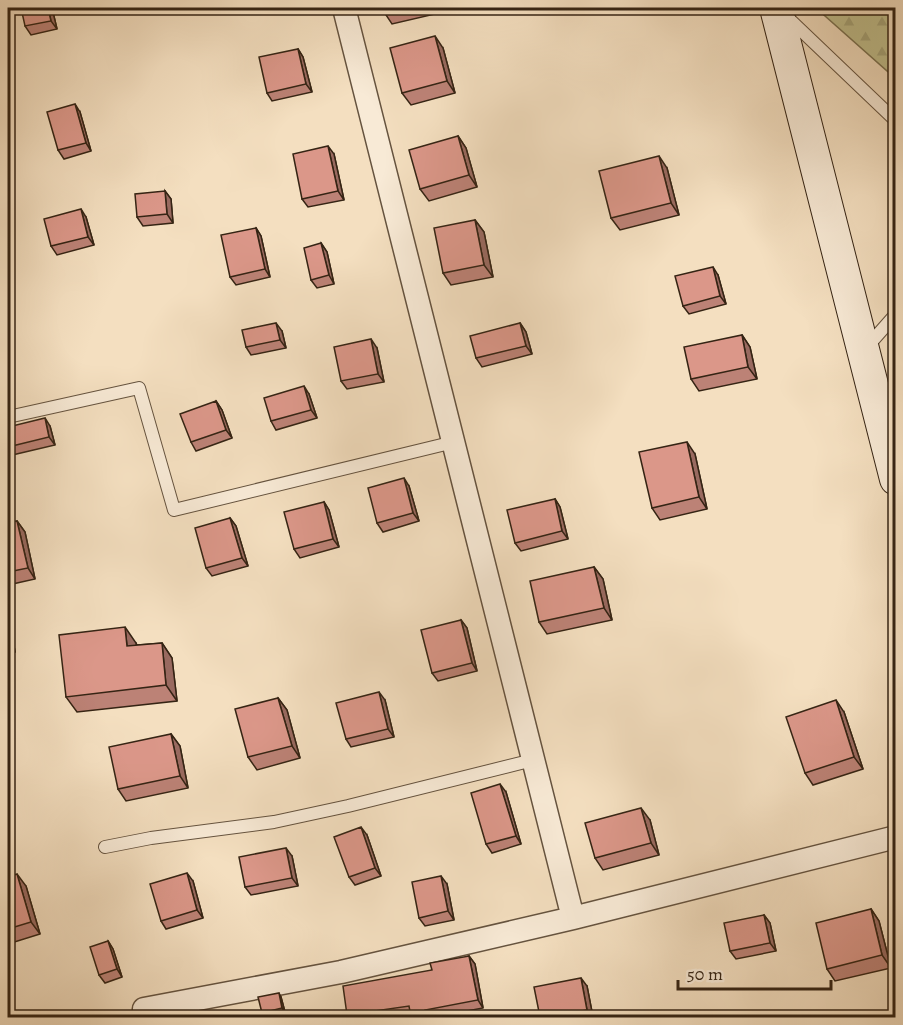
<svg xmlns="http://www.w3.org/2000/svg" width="903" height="1025" font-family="Alegreya,serif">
<defs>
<pattern id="forest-firs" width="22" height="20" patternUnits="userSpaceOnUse" patternTransform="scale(1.5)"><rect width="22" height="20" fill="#c1c08e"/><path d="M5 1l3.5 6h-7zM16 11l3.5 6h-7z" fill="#a6a57a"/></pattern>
</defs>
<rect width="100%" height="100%" fill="#f4dfc0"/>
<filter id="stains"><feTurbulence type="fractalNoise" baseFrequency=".00333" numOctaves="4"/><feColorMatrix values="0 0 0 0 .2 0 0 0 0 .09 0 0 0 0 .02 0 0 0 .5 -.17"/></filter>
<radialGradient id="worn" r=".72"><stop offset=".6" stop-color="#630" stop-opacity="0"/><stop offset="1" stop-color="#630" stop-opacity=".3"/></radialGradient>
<!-- forest -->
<path fill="url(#forest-firs)" stroke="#7b7251" stroke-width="1.5" d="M 816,8 L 895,8 L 895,78 Z"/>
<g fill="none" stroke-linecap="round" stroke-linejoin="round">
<!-- lane casing -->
<g stroke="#65533f" stroke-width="14">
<path id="lane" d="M 786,16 L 896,121
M 866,348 L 896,314
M 8,417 L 139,388 L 174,510 L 454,442
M 105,847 L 151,838 L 274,822 L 348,806 L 533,760"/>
</g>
<!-- street casing -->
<g stroke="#65533f" stroke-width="25">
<path id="street" d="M 344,8 L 573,918
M 144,1009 L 341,972 L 427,952 L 573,918 L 896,837"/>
</g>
<!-- secondary casing -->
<g stroke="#352414" stroke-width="34">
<path id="secondary" d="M 776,8 L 896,479"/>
</g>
<!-- lane -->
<use href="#lane" stroke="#f8ead6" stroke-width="12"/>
<!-- street -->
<use href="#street" stroke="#f8ead6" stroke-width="22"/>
<!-- secondary -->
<use href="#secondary" stroke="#f8ead6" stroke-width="32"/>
</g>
<!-- wall -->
<path fill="#bc8276" stroke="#352414" stroke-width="1.5" d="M 52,8 L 57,29 L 31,35 L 25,26 Z
M 383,8 L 434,8 L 435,14 L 392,24 L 384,12 Z
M 443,48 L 455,93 L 411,105 L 402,93 Z
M 298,49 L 303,57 L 312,92 L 272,101 L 267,93 Z
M 80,112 L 91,151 L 64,159 L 58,150 Z
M 458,136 L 466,148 L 477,187 L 429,201 L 420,189 Z
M 334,154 L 344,200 L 308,207 L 302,199 Z
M 667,168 L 679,215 L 620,230 L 611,218 Z
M 165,191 L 171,199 L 173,223 L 143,226 L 137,217 Z
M 86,217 L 94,245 L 57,255 L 51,246 Z
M 475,220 L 484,232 L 493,277 L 451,285 L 443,273 Z
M 256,228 L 261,236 L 270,277 L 236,285 L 230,277 Z
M 321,243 L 327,252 L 334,284 L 317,288 L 311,280 Z
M 718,275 L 726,304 L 689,314 L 683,306 Z
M 520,323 L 526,332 L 532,354 L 482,367 L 476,358 Z
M 282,331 L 286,348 L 251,355 L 246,347 Z
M 742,335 L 750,347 L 757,379 L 699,391 L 691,379 Z
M 377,348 L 384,382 L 347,389 L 341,381 Z
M 309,394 L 317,418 L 276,430 L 271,421 Z
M 216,401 L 222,410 L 232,438 L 196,451 L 191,442 Z
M 50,426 L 55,445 L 8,456 L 8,427 Z
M 695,454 L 707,509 L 660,520 L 652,508 Z
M 409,486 L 419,521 L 383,532 L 377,523 Z
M 555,499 L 560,507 L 568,539 L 521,551 L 515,543 Z
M 324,502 L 329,510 L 339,547 L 300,558 L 294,549 Z
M 230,518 L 236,526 L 248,566 L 212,576 L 206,568 Z
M 17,521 L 25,532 L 35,579 L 8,585 L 8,523 Z
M 594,567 L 603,579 L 612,620 L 547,634 L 539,622 Z
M 8,607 L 15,652 L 8,653 Z
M 461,620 L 467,628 L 477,671 L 438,681 L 432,673 Z
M 136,643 L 137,645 L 162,643 L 172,658 L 177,701 L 77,712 L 66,697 Z
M 278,698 L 287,710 L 300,758 L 257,770 L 248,757 Z
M 385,700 L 394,737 L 351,747 L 346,739 Z
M 844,712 L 863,769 L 813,785 L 805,773 Z
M 171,734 L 180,746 L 188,788 L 126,801 L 118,789 Z
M 506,792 L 521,844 L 492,853 L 486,844 Z
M 650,820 L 659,855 L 603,870 L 595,858 Z
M 367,835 L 381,876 L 355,885 L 349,877 Z
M 292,856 L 298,886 L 251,895 L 245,887 Z
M 8,877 L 26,886 L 40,934 L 8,944 Z
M 193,881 L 203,918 L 166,929 L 161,921 Z
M 447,884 L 454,920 L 425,926 L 419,918 Z
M 871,909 L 879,921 L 891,968 L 835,981 L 827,969 Z
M 764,915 L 770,923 L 776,951 L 736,959 L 730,951 Z
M 108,941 L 113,949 L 122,977 L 105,983 L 99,975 Z
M 469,956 L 475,964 L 483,1008 L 435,1017 L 411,1017 L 410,1015 L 391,1017 L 349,1017 L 347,1015 L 432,970 Z
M 587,986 L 593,1017 L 540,1017 Z
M 281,997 L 285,1012 L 265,1017 L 262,1013 Z"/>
<!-- shaded-wall -->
<path fill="#996a60" stroke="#352414" stroke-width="1.5" d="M 48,8 L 52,8 L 57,29 L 51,21 Z
M 435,36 L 443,48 L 455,93 L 447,81 Z
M 298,49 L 303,57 L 312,92 L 306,84 Z
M 75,104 L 80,112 L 91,151 L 86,143 Z
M 458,136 L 466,148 L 477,187 L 469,175 Z
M 328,146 L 334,154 L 344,200 L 338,191 Z
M 659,156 L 667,168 L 679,215 L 671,203 Z
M 165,191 L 171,199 L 173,223 L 167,214 Z
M 81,209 L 86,217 L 94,245 L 88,237 Z
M 475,220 L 484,232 L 493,277 L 484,265 Z
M 256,228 L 261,236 L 270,277 L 265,269 Z
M 321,243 L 327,252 L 334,284 L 329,275 Z
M 713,267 L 718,275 L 726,304 L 720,296 Z
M 276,323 L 282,331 L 286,348 L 280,340 Z
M 520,323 L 526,332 L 532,354 L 526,346 Z
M 742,335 L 750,347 L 757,379 L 748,367 Z
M 371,339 L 377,348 L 384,382 L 378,374 Z
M 304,386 L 309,394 L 317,418 L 311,410 Z
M 216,401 L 222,410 L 232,438 L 226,430 Z
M 45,418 L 50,426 L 55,445 L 49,437 Z
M 687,442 L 695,454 L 707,509 L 699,497 Z
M 404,478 L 409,486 L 419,521 L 413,513 Z
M 555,499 L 560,507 L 568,539 L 562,531 Z
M 324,502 L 329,510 L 339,547 L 333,539 Z
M 230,518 L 236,526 L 248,566 L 242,558 Z
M 17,521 L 25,532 L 35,579 L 28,568 Z
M 594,567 L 603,579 L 612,620 L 604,608 Z
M 8,607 L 15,652 L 8,642 Z
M 461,620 L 467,628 L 477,671 L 472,663 Z
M 125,627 L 136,643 L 138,662 L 127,646 Z
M 162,643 L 172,658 L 177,701 L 166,685 Z
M 379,692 L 385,700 L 394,737 L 388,729 Z
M 278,698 L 287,710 L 300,758 L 292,746 Z
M 836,700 L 844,712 L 863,769 L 854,757 Z
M 171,734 L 180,746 L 188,788 L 180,776 Z
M 500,784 L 506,792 L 521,844 L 516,836 Z
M 641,808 L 650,820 L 659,855 L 651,843 Z
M 361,827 L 367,835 L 381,876 L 375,868 Z
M 286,848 L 292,856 L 298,886 L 292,878 Z
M 187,873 L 193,881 L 203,918 L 197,910 Z
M 17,874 L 26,886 L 40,934 L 31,922 Z
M 441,876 L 447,884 L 454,920 L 448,911 Z
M 871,909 L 879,921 L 891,968 L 882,955 Z
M 764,915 L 770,923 L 776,951 L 770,943 Z
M 108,941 L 113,949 L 122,977 L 117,969 Z
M 469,956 L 475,964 L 483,1008 L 478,1000 Z
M 581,978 L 587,986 L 593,1017 L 587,1010 Z
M 279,993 L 281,997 L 285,1012 L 282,1008 Z"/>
<!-- building -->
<path fill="#db9789" stroke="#352414" stroke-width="1.5" d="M 21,8 L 48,8 L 51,21 L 25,26 Z
M 383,8 L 404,8 L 384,12 Z
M 435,36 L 447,81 L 402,93 L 390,48 Z
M 298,49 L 306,84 L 267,93 L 259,57 Z
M 75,104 L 86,143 L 58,150 L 47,112 Z
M 458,136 L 469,175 L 420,189 L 409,150 Z
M 328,146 L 338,191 L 302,199 L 293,154 Z
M 659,156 L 671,203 L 611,218 L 599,171 Z
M 165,191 L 167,214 L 137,217 L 135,194 Z
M 81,209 L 88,237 L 51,246 L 44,219 Z
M 475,220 L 484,265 L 443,273 L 434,228 Z
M 256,228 L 265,269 L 230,277 L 221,235 Z
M 321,243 L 329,275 L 311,280 L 304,248 Z
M 713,267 L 720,296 L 683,306 L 675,276 Z
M 276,323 L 280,340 L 246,347 L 242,330 Z
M 520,323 L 526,346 L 476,358 L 470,336 Z
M 742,335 L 748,367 L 691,379 L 684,347 Z
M 371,339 L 378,374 L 341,381 L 334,347 Z
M 304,386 L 311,410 L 271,421 L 264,398 Z
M 216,401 L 226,430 L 191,442 L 180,414 Z
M 45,418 L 49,437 L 8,447 L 8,427 Z
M 687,442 L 699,497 L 652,508 L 639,452 Z
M 404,478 L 413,513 L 377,523 L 368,488 Z
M 555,499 L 562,531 L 515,543 L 507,510 Z
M 324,502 L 333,539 L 294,549 L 284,512 Z
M 230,518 L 242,558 L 206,568 L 195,528 Z
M 17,521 L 28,568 L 8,572 L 8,523 Z
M 594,567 L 604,608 L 539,622 L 530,581 Z
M 461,620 L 472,663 L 432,673 L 421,630 Z
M 125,627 L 127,646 L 162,643 L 166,685 L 66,697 L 59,635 Z
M 379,692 L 388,729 L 346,739 L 336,703 Z
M 278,698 L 292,746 L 248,757 L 235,709 Z
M 836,700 L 854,757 L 805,773 L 786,717 Z
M 171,734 L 180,776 L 118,789 L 109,747 Z
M 500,784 L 516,836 L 486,844 L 471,793 Z
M 641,808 L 651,843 L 595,858 L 585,823 Z
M 361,827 L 375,868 L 349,877 L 334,837 Z
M 286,848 L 292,878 L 245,887 L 239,857 Z
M 187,873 L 197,910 L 161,921 L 150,884 Z
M 17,874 L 31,922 L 8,929 L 8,877 Z
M 441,876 L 448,911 L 419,918 L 412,882 Z
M 871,909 L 882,955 L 827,969 L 816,923 Z
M 764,915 L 770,943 L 730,951 L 724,923 Z
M 108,941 L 117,969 L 99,975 L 90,947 Z
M 469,956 L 478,1000 L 425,1010 L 426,1016 L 413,1017 L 411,1017 L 409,1006 L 347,1015 L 343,986 L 432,970 L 430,963 Z
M 581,978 L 587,1010 L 547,1017 L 540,1017 L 534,987 Z
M 279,993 L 282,1008 L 262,1013 L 258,997 Z"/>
<!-- margin -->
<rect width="903" height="1025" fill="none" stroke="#f4dfc0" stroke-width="30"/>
<rect x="9" y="9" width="885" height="1007" fill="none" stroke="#352414" stroke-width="3"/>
<rect x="15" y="15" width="873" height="995" fill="none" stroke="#352414" stroke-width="1.5"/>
<!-- scale -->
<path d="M678 980v9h153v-9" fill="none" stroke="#352414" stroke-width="3"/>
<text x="687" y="980" font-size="18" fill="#352414" stroke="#f8ead6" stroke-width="4.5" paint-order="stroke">50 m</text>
<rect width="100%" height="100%" filter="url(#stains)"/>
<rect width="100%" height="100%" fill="url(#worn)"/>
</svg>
